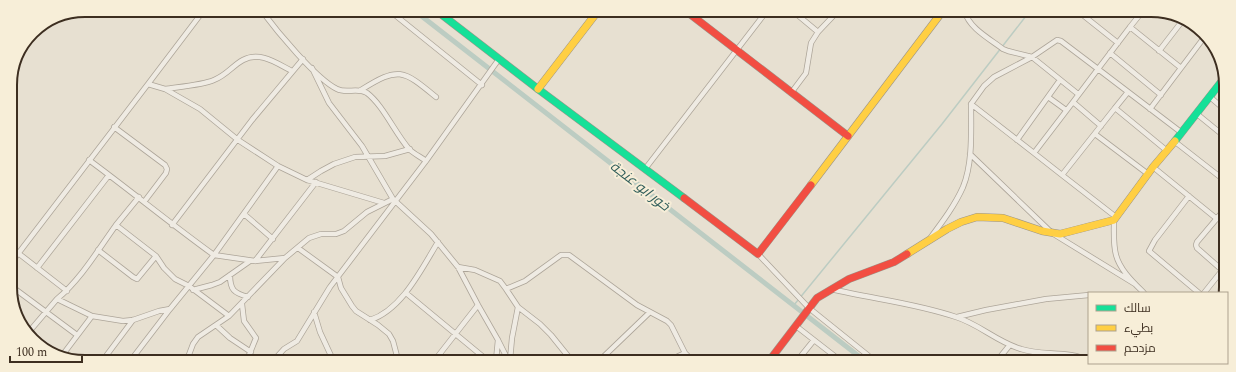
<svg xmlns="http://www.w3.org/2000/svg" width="1236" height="372" font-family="Spectral,Cairo,serif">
<rect width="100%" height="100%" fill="#e7e0d1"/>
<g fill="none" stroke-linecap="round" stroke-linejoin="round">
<!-- stream -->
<path stroke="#bcccc2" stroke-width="1.5" d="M 794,305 L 942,124 L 1026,16 L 1038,12"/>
<!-- canal -->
<path stroke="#bcccc2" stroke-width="5" d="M 415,11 L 865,361"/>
<!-- street casing -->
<g stroke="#ada599" stroke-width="6">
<path id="street" d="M 204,10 L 148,84 L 165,89 L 200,109 L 238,140 L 278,166 L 307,180 L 384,203
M 261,10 C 276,30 316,79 337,89 C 347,94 357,87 367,93 C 383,105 395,133 409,149 C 414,154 421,157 426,161
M 390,11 L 482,85
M 794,12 L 818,32
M 965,12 C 969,28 990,39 1003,49 L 1008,51 L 1032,57 L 1078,94
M 1079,12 L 1118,43
M 1191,25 L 1208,37
M 1130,27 L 1142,12
M 1159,51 L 1183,20
M 1110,53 L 1161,95
M 312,68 L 329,103 L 362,146 L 393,199 L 431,234 L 458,267 L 478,305 L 498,340 L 508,360
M 1181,68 L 1206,35
M 165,89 C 178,87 203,85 214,80 C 227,75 232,66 243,60 C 260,51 276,63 292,71
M 361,90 C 399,66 403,70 436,97
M 1128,92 L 1115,108 L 1166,150
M 791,93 L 806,73 L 811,43 L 818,32 L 837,12
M 1048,97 L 1066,110
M 1210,97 L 1224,109
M 1115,108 L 1062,175 L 1116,217
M 1150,109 L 1181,68 L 1130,27 L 1098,69 L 1182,133
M 1197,114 L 1224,136
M 114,127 L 165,165 L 167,169 L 166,173 L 144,202
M 1095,134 L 1148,174
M 1017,140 L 1060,80
M 1174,141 L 1224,180
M 1034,153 L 971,104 L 984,86 L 994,77 L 1032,57 L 1057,40 L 1061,41 L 1098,69 L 1073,102 L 1101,126
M 970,154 L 1052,233 L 1135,284
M 278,166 L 214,255 L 255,261 L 285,258 L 309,238 L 321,234 L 336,234 L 344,231 L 367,212 L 393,199
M 1153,167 L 1217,219
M 645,169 L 766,12
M 1062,175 L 1034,153 L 1073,102
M 307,180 L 321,171 L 334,164 L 355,157 L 385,156 L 410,149
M 1189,196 L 1155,240 L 1149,251 L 1199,293
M 139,197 L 116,225 L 156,256 L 164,268 L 175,279 L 189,286 L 229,316
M 244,214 L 273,239
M 1114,220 C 1114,231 1113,244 1116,255 C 1120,270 1133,282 1144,293
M 172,225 L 252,120 L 303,59
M 931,237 C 943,221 955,205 963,187 C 973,163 971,130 971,104
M 298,248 L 338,277 L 341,288 L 352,306 L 356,311 L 378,325 L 389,334 L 393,341 L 398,360
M 98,250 L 133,277 L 137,279 L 156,256
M 18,253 L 67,291
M 758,254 L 809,308 L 875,361
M 255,261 L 316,182
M 11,263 L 148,84
M 458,267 L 475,270 L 500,281 L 506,289 L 518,307 L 540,324 L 551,335 L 572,361
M 37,268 L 109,175
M 1222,270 L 1197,248 L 1196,245 L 1197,242 L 1224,210
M 230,275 C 230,290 234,293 248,297
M 11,286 L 77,335
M 506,289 L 525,281 L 561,255 L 569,255 L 637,305 L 667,321 L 671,325 L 685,353 L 693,361
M 831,289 C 873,299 915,303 956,317 C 979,324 997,342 1021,349 C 1042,356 1069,350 1089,361
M 193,290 L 212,285 L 220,282 L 250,261
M 406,293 L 487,360
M 1204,293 L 1224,268
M 57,299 C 81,279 98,250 116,225
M 242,304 L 244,321 L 256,338 L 247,360
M 314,312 L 320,332 L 333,360
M 957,317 L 986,310 L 1046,299 L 1089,295
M 370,320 C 402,310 422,268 438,242
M 216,325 L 230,338 L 251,352
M 796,326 L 841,361
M 28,333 L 57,299 L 92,316 L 123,321 L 133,320 L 159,311 L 170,309 L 214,255 C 171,224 131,191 89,160
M 135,355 L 140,360
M 61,357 L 92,316
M 103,360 L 133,320
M 131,360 L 170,309
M 187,360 L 193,344 L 198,337 L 229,316 L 285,258
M 274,360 L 284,349 L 297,341 L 330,287 L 426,161 L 499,59
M 435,360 L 478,305
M 496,360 L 498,340
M 510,360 L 512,338 L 518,307
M 599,361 L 649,313
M 668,361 L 685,353
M 797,361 L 814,340
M 996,362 L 1009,346"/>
</g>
<!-- fast casing -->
<g stroke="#9c958a" stroke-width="8">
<path id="fast" d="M 437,11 L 538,89 L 684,198
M 1175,141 L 1225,77"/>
</g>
<!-- slow casing -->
<g stroke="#9c958a" stroke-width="8">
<path id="slow" d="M 538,89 L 598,11
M 811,185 L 942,12
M 907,254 L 947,229 L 961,222 L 977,217 L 1003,218 L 1042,231 L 1060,234 L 1114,220 L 1153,167 L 1175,141"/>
</g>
<!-- jam casing -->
<g stroke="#9c958a" stroke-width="8">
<path id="jam" d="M 686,11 L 848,136
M 684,198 L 758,254 L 811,185
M 769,361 L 817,298 L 849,279 L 894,262 L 907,254"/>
</g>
<!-- street -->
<use href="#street" stroke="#efebe3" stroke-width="4.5"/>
<!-- fast -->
<use href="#fast" stroke="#16e098" stroke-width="7"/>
<!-- slow -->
<use href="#slow" stroke="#ffcf43" stroke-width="7"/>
<!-- jam -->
<use href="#jam" stroke="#f24e42" stroke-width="7"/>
</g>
<g text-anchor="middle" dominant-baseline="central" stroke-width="4" stroke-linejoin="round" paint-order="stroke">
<!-- water labels -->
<g font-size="14" font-style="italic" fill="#2f5d5a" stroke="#f7eed8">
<text transform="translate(640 186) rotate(38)">خور ابو عنجة</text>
</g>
</g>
<!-- crop -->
<path d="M0 0H1236V372H0ZM85 17H1151A68 68 0 0 1 1219 85V287A68 68 0 0 1 1151 355H85A68 68 0 0 1 17 287V85A68 68 0 0 1 85 17Z" fill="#f7eed8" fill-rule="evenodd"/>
<path fill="none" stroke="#3d2e20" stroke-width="2" d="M85 17H1151A68 68 0 0 1 1219 85V287A68 68 0 0 1 1151 355H85A68 68 0 0 1 17 287V85A68 68 0 0 1 85 17Z"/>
<!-- legend -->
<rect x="1088" y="292" width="140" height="72" fill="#f7eed8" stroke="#ada18e"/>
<rect x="1096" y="305" width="20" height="6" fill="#16e098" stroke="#ada18e"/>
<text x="1124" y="312" font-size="12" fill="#3d2e20">سالك</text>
<rect x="1096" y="325" width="20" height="6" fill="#ffcf43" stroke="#ada18e"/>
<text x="1124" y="332" font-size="12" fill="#3d2e20">بطيء</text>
<rect x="1096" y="345" width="20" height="6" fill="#f24e42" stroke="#ada18e"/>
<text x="1124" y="352" font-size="12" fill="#3d2e20">مزدحم</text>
<!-- scale -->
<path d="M10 356v6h72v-6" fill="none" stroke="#3d2e20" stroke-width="2"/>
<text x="16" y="356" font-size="12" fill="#3d2e20" stroke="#f7eed8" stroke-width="3" paint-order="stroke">100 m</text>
</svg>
